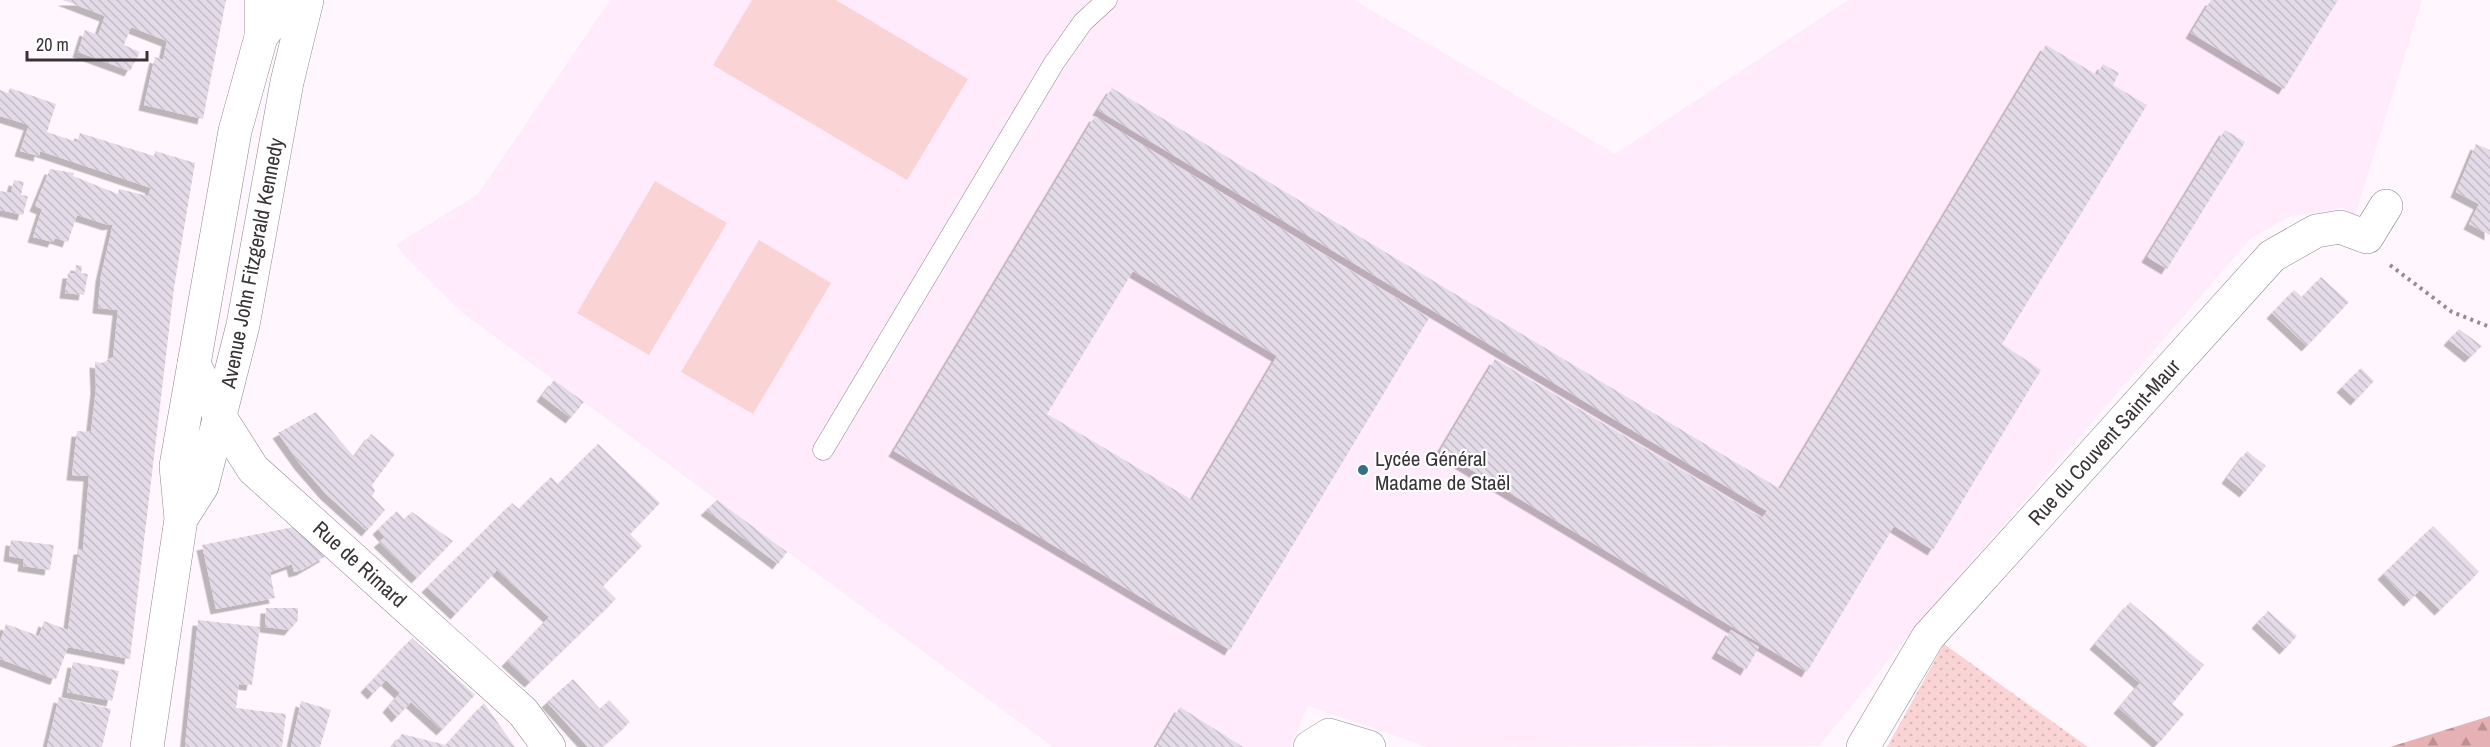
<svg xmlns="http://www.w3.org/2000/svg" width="2490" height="747" font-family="'Archivo Narrow',sans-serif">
<defs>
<pattern id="forest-firs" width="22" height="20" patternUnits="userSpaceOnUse" patternTransform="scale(1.5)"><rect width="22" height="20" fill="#e5b1b5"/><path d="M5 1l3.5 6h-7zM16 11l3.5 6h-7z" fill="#bb9194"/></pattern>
<pattern id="garden-dots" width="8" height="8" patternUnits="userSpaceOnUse" patternTransform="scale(1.5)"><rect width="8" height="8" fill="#fad3d5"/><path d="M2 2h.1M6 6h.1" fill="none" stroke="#d7b6b7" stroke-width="1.8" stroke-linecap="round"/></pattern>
<pattern id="building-back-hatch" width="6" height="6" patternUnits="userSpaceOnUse" patternTransform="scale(1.5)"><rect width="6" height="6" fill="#e3dce8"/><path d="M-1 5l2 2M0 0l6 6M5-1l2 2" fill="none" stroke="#c4bdc8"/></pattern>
<filter id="shadow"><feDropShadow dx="-5.5" dy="5.5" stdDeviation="0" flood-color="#0004"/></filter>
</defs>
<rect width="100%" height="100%" fill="#fff7fd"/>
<!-- built -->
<path fill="#ffebfb" d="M 610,0 L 1354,0 L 1615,154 L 1848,0 L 2422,0 L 2355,216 L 2343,208 L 2289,217 L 2251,238 L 1917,625 L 1819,746 L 1428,747 L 1308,706 L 1290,747 L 1053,747 L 464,314 L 405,256 L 396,245 L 478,194 Z"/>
<!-- forest -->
<path fill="url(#forest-firs)" d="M 2490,716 L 2490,747 L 2390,747 Z"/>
<!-- park -->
<path fill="#fad3d5" d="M 752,0 L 836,0 L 968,79 L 907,180 L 713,65 Z
M 655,181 L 727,223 L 649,355 L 577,313 Z
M 759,240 L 831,283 L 753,414 L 681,372 Z"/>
<!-- garden -->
<path fill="url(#garden-dots)" d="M 1944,644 L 2088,747 L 1887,747 Z"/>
<!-- building -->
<path fill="url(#building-back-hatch)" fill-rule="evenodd" filter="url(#shadow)" d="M 63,0 L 226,0 L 203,119 L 144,105 L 155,57 L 163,60 L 167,41 L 131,27 L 124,45 L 140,52 L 130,71 L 78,52 L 85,30 L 98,35 L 105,16 Z
M 2211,0 L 2338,0 L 2284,89 L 2191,33 Z
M 2046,45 L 2097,75 L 2103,64 L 2119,73 L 2113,85 L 2147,105 L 2002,344 L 2041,370 L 1933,550 L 1894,526 L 1807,672 L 1440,451 L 1495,359 L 1762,518 L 1767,511 L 1098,110 L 1112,88 L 1780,489 Z
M 10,88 L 56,104 L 47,132 L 77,142 L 80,133 L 154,156 L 155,151 L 195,163 L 174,288 L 130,659 L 68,647 L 56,679 L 54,679 L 0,659 L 0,642 L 6,624 L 39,636 L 44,621 L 68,630 L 79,549 L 83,549 L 89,476 L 72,475 L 77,431 L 91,432 L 96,388 L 95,362 L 102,363 L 113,357 L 118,310 L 98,308 L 101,276 L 113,224 L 108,225 L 77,215 L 68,242 L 55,238 L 53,242 L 33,237 L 42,209 L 35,206 L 50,169 L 74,173 L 73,176 L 118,194 L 119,189 L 148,196 L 151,188 L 40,151 L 39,156 L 20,151 L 29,125 L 0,116 L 0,90 L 8,93 Z
M 1095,116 L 1429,318 L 1230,650 L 894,451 ZM 1133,271 L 1277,356 L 1192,500 L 1047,414 Z
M 2225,130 L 2245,142 L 2167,269 L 2147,257 Z
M 2476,144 L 2490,150 L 2490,235 L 2469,224 L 2479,204 L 2456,192 Z
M 14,180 L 24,182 L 21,195 L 28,196 L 23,215 L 0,210 L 0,191 L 11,193 Z
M 76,265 L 82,266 L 81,273 L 88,274 L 84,295 L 65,293 L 68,273 L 75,273 Z
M 2321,277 L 2349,302 L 2307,346 L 2272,313 L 2294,290 L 2302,297 Z
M 2459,329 L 2482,346 L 2470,357 L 2449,340 Z
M 2361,368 L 2374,381 L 2356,400 L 2342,387 Z
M 554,380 L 584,402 L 571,418 L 542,396 Z
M 316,412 L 354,457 L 371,434 L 395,454 L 372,485 L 375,491 L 372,496 L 385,510 L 367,531 L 326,494 L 300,464 L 278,433 Z
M 598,444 L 660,503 L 630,534 L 642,546 L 603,586 L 616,599 L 530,682 L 507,661 L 549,617 L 497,570 L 456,614 L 427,587 L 512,503 L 519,509 L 551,477 L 558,484 Z
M 2247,451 L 2266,466 L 2245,492 L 2227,478 Z
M 717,500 L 787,552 L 778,564 L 706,510 Z
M 397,511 L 404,519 L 412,512 L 453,541 L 417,578 L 379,542 L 385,537 L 378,529 Z
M 2433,526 L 2479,572 L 2440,610 L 2420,590 L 2409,601 L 2383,574 Z
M 294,527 L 326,556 L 302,570 L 294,572 L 292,564 L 270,572 L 275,598 L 216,609 L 202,545 Z
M 11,540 L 54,545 L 50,570 L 23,566 L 24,559 L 9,556 Z
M 2130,602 L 2204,665 L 2172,704 L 2184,714 L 2159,743 L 2119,708 L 2140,683 L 2095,644 Z
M 266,608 L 298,608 L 298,620 L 290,630 L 265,627 Z
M 2268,611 L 2297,636 L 2285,649 L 2257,623 Z
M 198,620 L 260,627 L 252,685 L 239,684 L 236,708 L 286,714 L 282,747 L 185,747 Z
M 1731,630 L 1759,647 L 1746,670 L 1717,653 Z
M 412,638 L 475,695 L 442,730 L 411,702 L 397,717 L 388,707 L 400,693 L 386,680 L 373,694 L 366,687 Z
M 73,662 L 119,671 L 112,701 L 67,692 Z
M 573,679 L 600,709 L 609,700 L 630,722 L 602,747 L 588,747 L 547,702 Z
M 59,697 L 111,709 L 102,747 L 47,747 Z
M 301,701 L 331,710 L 320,747 L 291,747 Z
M 484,703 L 515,747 L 392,747 L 402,734 L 446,745 Z
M 1180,707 L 1243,747 L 1156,747 Z"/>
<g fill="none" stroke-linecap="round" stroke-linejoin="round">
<!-- lane casing -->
<g stroke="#90858e" stroke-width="21">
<path id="lane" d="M 823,450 L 1054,63 L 1083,22 L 1107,0"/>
</g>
<!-- street casing -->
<g stroke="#90858e" stroke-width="34">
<path id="street" d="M 1310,747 L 1329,735 L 1369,747
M 1863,747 L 1928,637 L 2272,256 L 2316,231 L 2340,227 L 2367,237 L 2386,206"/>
</g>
<!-- secondary casing -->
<g stroke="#90858e" stroke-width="34">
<path id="secondary" d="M 261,37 L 261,0
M 194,364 L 220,417 L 253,469 L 523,712 L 549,747"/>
</g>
<!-- primary casing -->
<g stroke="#90858e" stroke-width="34">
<path id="primary" d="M 181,519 L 202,486 L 243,325 L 287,82 L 307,0
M 147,747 L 181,519 L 176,466 L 235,131 L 261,37 L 288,0"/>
</g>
<!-- path -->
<path stroke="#938c91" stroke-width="4" stroke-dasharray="3 4.5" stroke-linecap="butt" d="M 2390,265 L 2452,312 L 2490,327"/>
<!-- lane -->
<use href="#lane" stroke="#fff" stroke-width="20"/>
<!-- street -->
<use href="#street" stroke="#fff" stroke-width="33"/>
<!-- secondary -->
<use href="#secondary" stroke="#fff" stroke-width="33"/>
<!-- primary -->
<use href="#primary" stroke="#fff" stroke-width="33"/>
</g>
<!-- markers -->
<circle fill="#356c87" stroke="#fff" stroke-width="2" cx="1363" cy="470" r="6"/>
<g text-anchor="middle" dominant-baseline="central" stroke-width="4.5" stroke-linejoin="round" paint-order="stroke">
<!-- street labels -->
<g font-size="21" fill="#383337" stroke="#fff">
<text transform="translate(252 263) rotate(-79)">Avenue John Fitzgerald Kennedy</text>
<text transform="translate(2104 442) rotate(-48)">Rue du Couvent Saint-Maur</text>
<text transform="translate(360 564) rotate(42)">Rue de Rimard</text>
</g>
<!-- poi labels -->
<g font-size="21" fill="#383337" stroke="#fff" text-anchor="start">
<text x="1375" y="458">Lycée Général<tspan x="1375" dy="24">Madame de Staël</tspan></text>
</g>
</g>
<!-- scale -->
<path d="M27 51v9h120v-9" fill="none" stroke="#383337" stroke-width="3"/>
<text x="36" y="51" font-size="18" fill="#383337" stroke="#ffffff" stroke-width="4.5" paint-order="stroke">20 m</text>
</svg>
